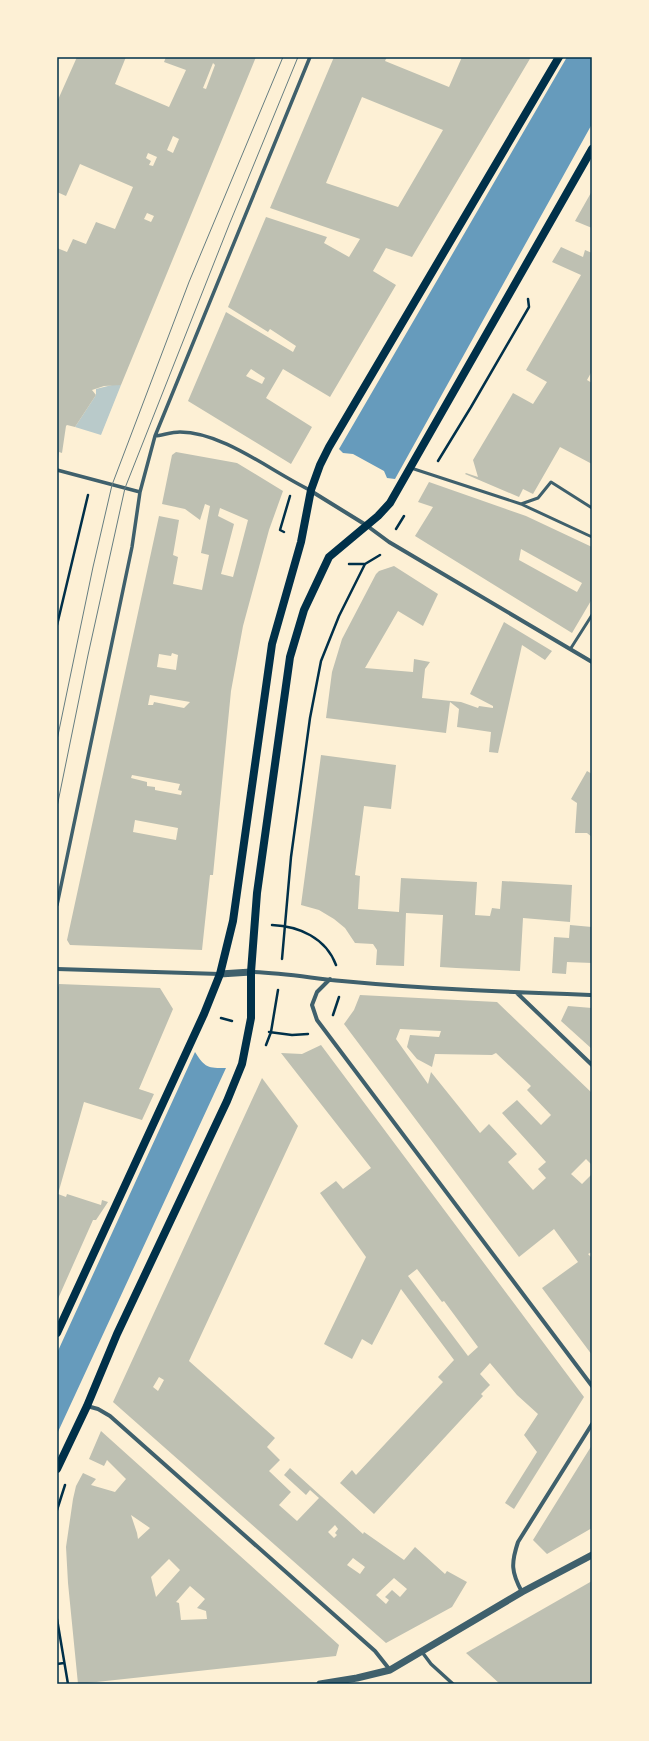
<svg xmlns="http://www.w3.org/2000/svg" width="649" height="1741" font-family="Montserrat,sans-serif">
<rect width="100%" height="100%" fill="#fdf0d5"/>
<!-- green -->
<path fill="#b9caca" d="M 112,385 L 121,385 L 101,435 L 75,427 L 96,395 L 96,389 Z"/>
<!-- water -->
<path fill="#669bbc" d="M 567,57 L 592,57 L 592,124 L 395,479 L 387,478 L 384,471 L 353,454 L 343,453 L 339,449 Z
M 195,1052 C 205,1068 208,1068 226,1068 L 57,1434 L 57,1353 Z"/>
<!-- building -->
<path fill="#bec0b2" fill-rule="evenodd" d="M 77,57 L 126,57 L 115,84 L 169,107 L 186,70 L 164,62 L 166,57 L 256,57 L 121,385 L 104,386 L 92,390 L 96,395 L 75,427 L 67,425 L 66,426 L 62,453 L 59,452 L 58,459 L 57,248 L 67,252 L 73,239 L 86,244 L 96,222 L 115,229 L 133,187 L 80,164 L 66,196 L 57,192 L 57,102 ZM 213,63 L 215,65 L 206,89 L 203,88 ZM 173,136 L 179,139 L 173,153 L 167,150 ZM 148,153 L 157,157 L 153,166 L 149,165 L 151,161 L 146,158 ZM 147,213 L 154,216 L 151,222 L 144,219 Z
M 334,57 L 387,57 L 385,61 L 449,87 L 462,57 L 531,57 L 412,257 L 386,248 L 373,271 L 396,285 L 330,397 L 283,369 L 266,398 L 312,427 L 291,464 L 188,401 L 226,312 L 293,352 L 296,346 L 270,329 L 268,332 L 228,307 L 266,217 L 327,237 L 324,243 L 349,257 L 360,239 L 270,208 ZM 362,97 L 443,130 L 398,207 L 326,183 ZM 251,369 L 265,378 L 262,384 L 246,376 Z
M 592,191 L 592,228 L 575,221 Z
M 561,247 L 583,257 L 585,250 L 592,253 L 592,371 L 587,380 L 592,383 L 592,464 L 560,447 L 533,494 L 523,489 L 519,497 L 465,474 L 466,473 L 478,477 L 473,460 L 513,393 L 533,404 L 547,382 L 526,370 L 581,275 L 552,262 Z
M 176,452 L 237,463 L 283,491 L 269,530 L 243,626 L 231,691 L 213,875 L 210,875 L 202,950 L 70,945 L 67,940 L 159,516 L 179,520 L 173,555 L 178,557 L 173,584 L 202,590 L 209,555 L 201,553 L 210,506 L 205,504 L 200,520 L 185,509 L 162,504 L 172,455 ZM 220,508 L 248,520 L 233,577 L 221,574 L 234,524 L 218,516 ZM 172,653 L 178,655 L 176,670 L 157,667 L 159,654 L 171,656 ZM 150,695 L 190,702 L 184,708 L 154,702 L 153,705 L 148,705 ZM 132,775 L 180,784 L 178,790 L 182,791 L 181,795 L 155,790 L 155,787 L 147,786 L 147,782 L 131,778 ZM 135,820 L 178,828 L 176,840 L 133,832 Z
M 429,482 L 526,516 L 592,547 L 592,599 L 572,633 L 415,536 L 433,507 L 418,502 ZM 521,549 L 582,583 L 577,592 L 519,560 Z
M 394,566 L 438,594 L 423,626 L 398,611 L 365,668 L 413,672 L 414,659 L 430,662 L 425,669 L 422,698 L 461,702 L 478,708 L 479,706 L 493,708 L 493,706 L 470,694 L 504,622 L 552,651 L 545,660 L 522,645 L 498,753 L 489,752 L 491,732 L 457,727 L 459,709 L 450,702 L 446,733 L 326,718 L 332,672 L 342,639 L 376,574 L 379,571 Z
M 321,755 L 396,765 L 391,809 L 364,806 L 355,875 L 360,876 L 358,909 L 399,912 L 401,878 L 477,882 L 475,915 L 490,916 L 492,908 L 500,909 L 502,881 L 572,885 L 570,922 L 523,918 L 520,971 L 456,968 L 440,967 L 443,915 L 406,913 L 404,966 L 376,965 L 377,950 L 373,944 L 355,943 L 345,928 L 334,919 L 319,910 L 301,905 Z
M 587,771 L 592,774 L 592,837 L 587,833 L 575,833 L 577,803 L 571,799 Z
M 570,925 L 592,927 L 592,963 L 567,962 L 566,974 L 552,973 L 554,937 L 569,938 Z
M 59,984 L 160,988 L 173,1009 L 139,1089 L 154,1094 L 142,1120 L 84,1102 L 58,1194 L 66,1197 L 67,1194 L 101,1205 L 102,1200 L 108,1202 L 96,1220 L 93,1220 L 57,1301 L 57,991 Z
M 360,995 L 497,1002 L 592,1093 L 592,1165 L 586,1159 L 571,1174 L 582,1184 L 592,1174 L 592,1252 L 588,1254 L 592,1258 L 592,1355 L 542,1288 L 578,1262 L 554,1229 L 519,1257 L 344,1024 L 354,1010 ZM 400,1029 L 441,1031 L 439,1037 L 410,1035 L 407,1047 L 417,1059 L 432,1067 L 435,1054 L 492,1055 L 496,1053 L 531,1086 L 527,1090 L 551,1115 L 541,1125 L 517,1100 L 502,1113 L 546,1162 L 538,1169 L 546,1178 L 533,1190 L 508,1162 L 517,1154 L 489,1124 L 480,1133 L 431,1072 L 428,1084 L 396,1039 Z
M 568,1006 L 592,1008 L 592,1049 L 561,1021 Z
M 321,1045 L 584,1397 L 514,1509 L 505,1503 L 537,1452 L 524,1435 L 538,1414 L 517,1395 L 490,1363 L 480,1374 L 490,1385 L 481,1394 L 483,1396 L 374,1514 L 340,1483 L 352,1470 L 356,1475 L 443,1382 L 438,1377 L 454,1360 L 401,1289 L 372,1345 L 362,1339 L 352,1359 L 324,1344 L 366,1257 L 320,1193 L 336,1181 L 343,1189 L 371,1168 L 281,1053 L 302,1054 ZM 417,1269 L 442,1302 L 444,1301 L 478,1347 L 468,1356 L 408,1276 Z
M 262,1078 L 298,1126 L 189,1361 L 275,1438 L 267,1447 L 280,1460 L 269,1471 L 291,1492 L 279,1505 L 297,1521 L 319,1498 L 310,1490 L 306,1495 L 284,1475 L 290,1468 L 363,1534 L 364,1532 L 404,1560 L 415,1547 L 445,1574 L 447,1571 L 467,1582 L 452,1607 L 386,1643 L 113,1402 ZM 159,1377 L 164,1380 L 158,1391 L 153,1387 ZM 335,1525 L 338,1529 L 335,1533 L 337,1535 L 334,1538 L 328,1532 ZM 353,1558 L 365,1567 L 360,1574 L 347,1565 ZM 394,1578 L 407,1589 L 400,1597 L 392,1590 L 385,1597 L 389,1600 L 386,1604 L 376,1595 Z
M 101,1431 L 339,1645 L 336,1656 L 78,1684 L 68,1583 L 66,1547 L 73,1499 L 76,1486 L 83,1473 L 96,1479 L 91,1485 L 115,1492 L 126,1479 L 107,1460 L 104,1466 L 89,1459 ZM 131,1515 L 150,1528 L 138,1539 L 137,1533 ZM 169,1559 L 180,1570 L 156,1597 L 151,1577 ZM 190,1586 L 205,1599 L 197,1608 L 206,1611 L 207,1619 L 181,1620 L 179,1603 L 176,1602 Z
M 592,1445 L 592,1528 L 547,1554 L 533,1540 Z
M 592,1581 L 592,1684 L 500,1684 L 466,1653 Z"/>
<g fill="none" stroke-linecap="round" stroke-linejoin="round">
<!-- path -->
<path stroke="#003049" stroke-width="2.5" d="M 438,461 L 471,407 L 529,307 L 528,299
M 396,529 L 404,516
M 284,532 L 280,530 L 290,496
M 349,564 L 365,564 L 380,555
M 57,625 L 88,495
M 272,925 C 299,926 326,938 336,965
M 282,959 L 291,857 L 310,718 L 321,661 L 339,616 L 365,564
M 333,1015 L 339,997
M 221,1018 L 232,1021
M 269,1032 L 292,1035 L 308,1034
M 266,1045 L 271,1032 L 278,990
M 57,1510 L 65,1485
M 57,1619 L 68,1684
M 57,1664 L 64,1663"/>
<!-- service -->
<path stroke="#3f606c" stroke-width="3" d="M 411,468 L 521,504 L 592,537
M 521,504 L 538,498 L 551,482 L 592,508
M 571,648 L 592,615"/>
<!-- pedestrian -->
<path stroke="#3f606c" stroke-width="3.5" d="M 155,436 C 163,435 172,432 180,432 C 223,432 272,472 310,490
M 57,470 L 140,492
M 57,905 L 132,547 L 140,492 L 155,436 L 310,57
M 422,1652 L 431,1664 L 453,1684"/>
<!-- minor -->
<path stroke="#3f606c" stroke-width="4" d="M 311,491 L 366,525 L 389,542 L 592,662
M 57,969 L 220,974
M 251,972 C 283,973 311,978 342,981 C 425,989 509,992 592,995
M 330,979 L 317,992 L 312,1005 L 317,1020 L 592,1386
M 517,993 L 592,1065
M 87,1406 L 98,1409 L 110,1416 L 375,1651 L 390,1670
M 522,1592 C 511,1572 511,1563 518,1542 L 592,1424"/>
<!-- tertiary -->
<path stroke="#3f606c" stroke-width="7" d="M 220,974 L 251,972
M 320,1684 L 357,1678 L 390,1670 L 522,1592 L 592,1555"/>
<!-- secondary -->
<path stroke="#003049" stroke-width="8" d="M 57,1333 L 204,1014 L 220,974 L 233,921 L 272,644 L 301,542 L 311,490 L 320,465 L 329,447 L 559,57
M 57,1469 L 87,1406 L 117,1334 L 227,1101 L 242,1064 L 251,1018 L 251,972 L 257,893 L 290,657 L 304,610 L 329,557 L 378,516 L 390,503 L 592,149"/>
<!-- tram -->
<path stroke="#657d81" stroke-width="1" d="M 57,740 L 93,567 L 112,485 L 189,282 L 283,57
M 57,807 L 88,655 L 125,488 L 229,225 L 298,57"/>
</g>
<!-- border -->
<rect width="649" height="1741" fill="none" stroke="#fdf0d5" stroke-width="116"/>
<rect x="58" y="58" width="533" height="1625" fill="none" stroke="#003049" stroke-width="1.5"/>
</svg>
